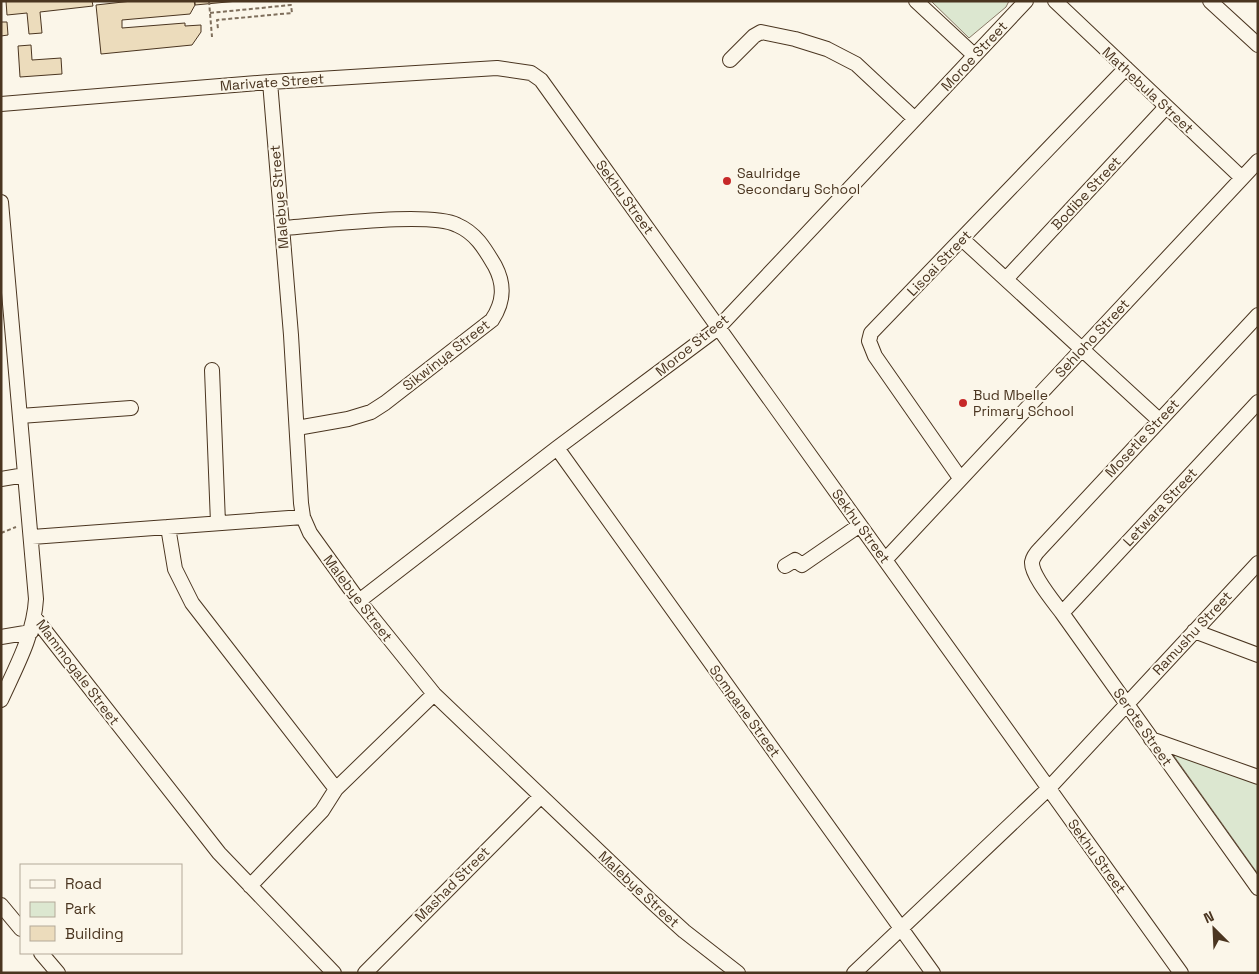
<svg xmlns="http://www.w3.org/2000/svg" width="1259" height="974" font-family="'Space Grotesk',sans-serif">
<rect width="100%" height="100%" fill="#fbf6e9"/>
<!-- green -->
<path fill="#dce7d0" stroke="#887966" d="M 931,1 L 1009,1 L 1006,7 L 969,38 Z
M 1169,749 L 1258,782 L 1258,874 Z"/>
<!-- building -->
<path fill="#ecdcbc" stroke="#4a3520" d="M 6,1 L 92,1 L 93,6 L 40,12 L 42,33 L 29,34 L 27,13 L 7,15 Z
M 132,1 L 194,1 L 195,5 L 190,14 L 122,20 L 122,28 L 185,23 L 185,26 L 201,25 L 201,32 L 192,45 L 101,54 L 96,5 Z
M 195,1 L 238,1 L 195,5 Z
M 1,22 L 7,22 L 8,35 L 1,36 Z
M 31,45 L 32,60 L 61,58 L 62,74 L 20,77 L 18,46 Z"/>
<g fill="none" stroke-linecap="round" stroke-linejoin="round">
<!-- minor casing -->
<g stroke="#4a3520" stroke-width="16">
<path id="minor" d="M 916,1 L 974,55
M 1055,1 L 1242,178
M 1210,1 L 1258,45
M 730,60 L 754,36 L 761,32 L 795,39 L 827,49 L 856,64 L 915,119
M 270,82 L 291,335 L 301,503 L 303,517 L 310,533 L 359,601 L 434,694 L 651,901 L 684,931 L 738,973
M 1,104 L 270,82 L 497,68 L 531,73 L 541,80 L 1181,973
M 1,202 L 36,599 C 34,635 16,667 1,700
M 282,228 C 318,226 429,211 457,225 C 476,233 485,249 495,266 C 505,285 504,302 492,320 L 385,403 L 371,412 L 348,419 L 297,428
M 962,239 L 1159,420
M 1006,279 L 1166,107
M 1258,315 L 1040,549 C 1036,553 1033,557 1032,562 C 1031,575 1054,602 1062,613 L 1258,888
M 212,370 L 218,523
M 20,416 L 131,408
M 557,448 L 933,973
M 960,478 L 875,356 L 869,341 L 871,333 L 1126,68
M 1,479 L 25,475
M 168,527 L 175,569 L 192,603 L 336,789
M 32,537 L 303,517
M 885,560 L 1258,161
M 785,566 L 795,560 L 802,565 L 860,525
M 359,601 L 557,448 L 718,328 L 1026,1
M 1062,613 L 1258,402
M 35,618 L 219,853 L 334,973
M 1194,631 L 1258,655
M 1,637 L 31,632
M 1151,739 L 1258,777
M 250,886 L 322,811 L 336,789 L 434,694
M 1,905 L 21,929
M 41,953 L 58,973
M 365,973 L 540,797
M 854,973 L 1049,788 L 1258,563"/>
</g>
<!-- path -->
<path stroke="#7f6f5c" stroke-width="2" stroke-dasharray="4 2.5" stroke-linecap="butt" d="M 209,1 L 212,37
M 210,13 L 291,5 L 292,13 L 217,20 L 218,29
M 1,533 L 16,527"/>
<!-- minor -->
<use href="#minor" stroke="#fbf6e9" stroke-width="14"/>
</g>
<!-- markers -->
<g fill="#c62828" stroke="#fbf6e9" stroke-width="2">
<circle cx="727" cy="181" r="5"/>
<circle cx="963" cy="403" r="5"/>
</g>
<g text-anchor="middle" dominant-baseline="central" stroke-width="4" stroke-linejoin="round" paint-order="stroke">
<!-- street labels -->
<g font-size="14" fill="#4a3520" stroke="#fbf6e9">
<text transform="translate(974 56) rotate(-47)">Moroe Street</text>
<text transform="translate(272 82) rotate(-4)">Marivate Street</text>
<text transform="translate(1148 90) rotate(43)">Mathebula Street</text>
<text transform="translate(1086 193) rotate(-47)">Bodibe Street</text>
<text transform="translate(279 197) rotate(-95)">Malebye Street</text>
<text transform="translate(625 197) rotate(54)">Sekhu Street</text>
<text transform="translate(939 263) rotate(-46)">Lisoai Street</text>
<text transform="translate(1092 338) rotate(-47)">Sehloho Street</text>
<text transform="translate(692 345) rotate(-39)">Moroe Street</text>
<text transform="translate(446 355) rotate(-38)">Sikwinya Street</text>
<text transform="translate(1142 438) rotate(-47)">Mosetle Street</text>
<text transform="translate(1160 507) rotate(-47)">Letwara Street</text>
<text transform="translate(861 526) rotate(54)">Sekhu Street</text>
<text transform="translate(358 598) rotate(53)">Malebye Street</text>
<text transform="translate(1192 633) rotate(-47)">Ramushu Street</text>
<text transform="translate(78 672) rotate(53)">Mammogale Street</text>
<text transform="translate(745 711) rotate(54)">Sompane Street</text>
<text transform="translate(1143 727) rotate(55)">Serote Street</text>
<text transform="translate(1097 856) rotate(54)">Sekhu Street</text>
<text transform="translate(452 884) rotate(-45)">Mashad Street</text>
<text transform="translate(639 889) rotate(43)">Malebye Street</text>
</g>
<!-- poi labels -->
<g font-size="14" fill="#4a3520" stroke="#fbf6e9" text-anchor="start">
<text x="737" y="173">Saulridge<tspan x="737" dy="16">Secondary School</tspan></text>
<text x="973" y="395">Bud Mbelle<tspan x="973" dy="16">Primary School</tspan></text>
</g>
</g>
<!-- border -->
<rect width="1259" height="974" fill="none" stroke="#4a3520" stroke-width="5"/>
<!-- legend -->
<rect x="20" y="864" width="162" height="90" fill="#fbf6e9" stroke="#b4a999"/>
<rect x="30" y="880" width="25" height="8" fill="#fbf6e9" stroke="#b4a999"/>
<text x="65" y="889" font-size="15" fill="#4a3520">Road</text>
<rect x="30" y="902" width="25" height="15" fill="#dce7d0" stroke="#b4a999"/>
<text x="65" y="914" font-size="15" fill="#4a3520">Park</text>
<rect x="30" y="926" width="25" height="15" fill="#ecdcbc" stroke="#b4a999"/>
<text x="65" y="939" font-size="15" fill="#4a3520">Building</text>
<!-- north arrow -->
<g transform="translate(1214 929) rotate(336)" stroke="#fbf6e9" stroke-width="4" paint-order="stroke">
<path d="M0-4L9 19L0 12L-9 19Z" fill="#4a3520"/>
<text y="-8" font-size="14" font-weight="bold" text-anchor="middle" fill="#4a3520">N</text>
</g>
</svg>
